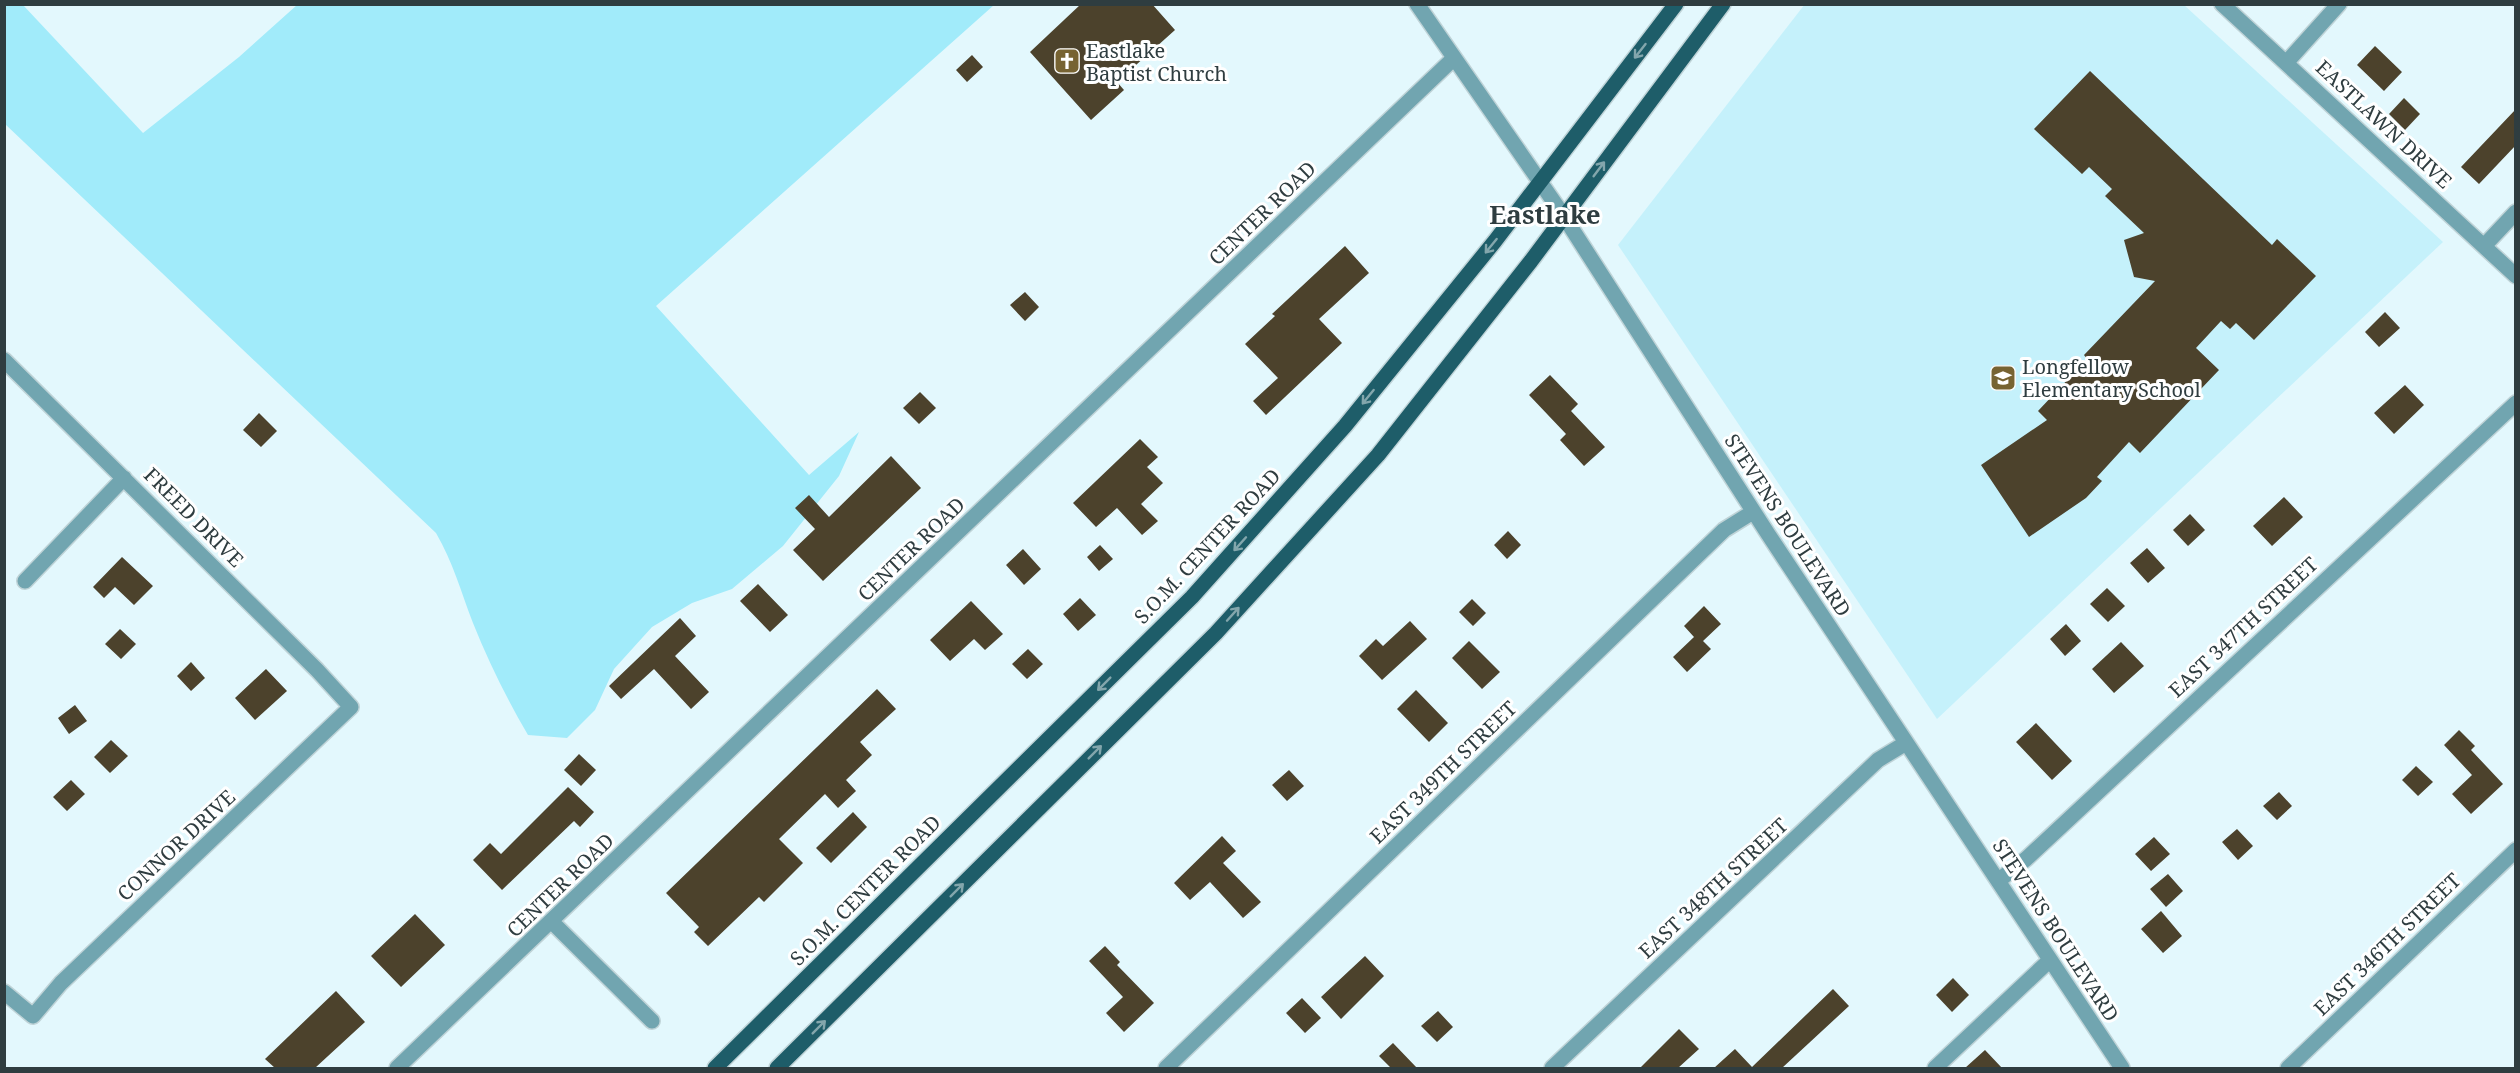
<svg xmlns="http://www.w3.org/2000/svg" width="2520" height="1073" font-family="'Noto Serif',serif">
<rect width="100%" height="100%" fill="#e3f8fd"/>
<!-- built -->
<path fill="#c5f1fb" d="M 1805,4 L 2184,5 L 2443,242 L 1937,719 L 1618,245 Z"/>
<!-- green -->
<path fill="#a1ebfa" d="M 4,5 L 23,5 L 143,133 L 239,57 L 297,5 L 994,5 L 656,306 L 809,475 L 859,432 L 839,476 L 783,546 L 732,589 L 692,603 L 652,627 L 614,669 L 595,710 L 567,738 L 528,735 C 507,699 488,661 473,623 C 461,592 453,562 436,533 L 5,124 Z"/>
<!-- building -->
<path fill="#4c422c" d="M 1081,4 L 1152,4 L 1175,30 L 1117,82 L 1124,90 L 1091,120 L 1030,52 Z
M 2375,46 L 2402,72 L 2384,91 L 2357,65 Z
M 972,55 L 983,67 L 967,82 L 956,70 Z
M 2090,71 L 2272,245 L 2277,239 L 2316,276 L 2254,340 L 2236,323 L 2230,329 L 2221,321 L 2196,348 L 2219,370 L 2140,453 L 2129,442 L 2097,477 L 2102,481 L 2086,498 L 2029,537 L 1981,465 L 2047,420 L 2038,411 L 2087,359 L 2084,355 L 2155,281 L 2134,277 L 2124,240 L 2144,233 L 2105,196 L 2112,189 L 2089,167 L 2082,174 L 2034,129 Z
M 2404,98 L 2420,114 L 2405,130 L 2389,114 Z
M 2516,109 L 2516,145 L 2479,184 L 2461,167 Z
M 1345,246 L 1369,273 L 1319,319 L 1342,343 L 1266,415 L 1253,401 L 1278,378 L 1245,344 L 1275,316 L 1272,314 Z
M 1025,292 L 1039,307 L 1025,321 L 1010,305 Z
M 2385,312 L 2400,328 L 2379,347 L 2365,332 Z
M 1550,375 L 1578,404 L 1571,411 L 1605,447 L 1584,466 L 1560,440 L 1566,434 L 1529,395 Z
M 2405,385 L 2424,405 L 2394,434 L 2374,413 Z
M 920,392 L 936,408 L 919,424 L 903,408 Z
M 259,413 L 277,431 L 261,447 L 243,430 Z
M 1140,439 L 1158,457 L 1147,467 L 1163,483 L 1141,504 L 1158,521 L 1142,535 L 1117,508 L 1096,527 L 1073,503 Z
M 891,456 L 921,488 L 823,581 L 793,550 L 815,529 L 795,508 L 809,495 L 829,517 Z
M 2284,497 L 2303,517 L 2272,546 L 2253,526 Z
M 2190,514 L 2205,530 L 2188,546 L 2173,530 Z
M 1508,531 L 1521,545 L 1507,559 L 1494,545 Z
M 1100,545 L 1113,559 L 1099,571 L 1087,557 Z
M 2147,548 L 2165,568 L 2148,583 L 2130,563 Z
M 1023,549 L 1041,569 L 1024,585 L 1006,565 Z
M 122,557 L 153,586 L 134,605 L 115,587 L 104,598 L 93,587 Z
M 758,584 L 788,615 L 770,632 L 740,601 Z
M 2107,588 L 2125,606 L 2108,622 L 2090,604 Z
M 1080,598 L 1096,615 L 1078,631 L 1063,614 Z
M 1472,599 L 1486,613 L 1473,626 L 1459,612 Z
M 971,601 L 1003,634 L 985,650 L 974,639 L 950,661 L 930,640 Z
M 1704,606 L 1721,624 L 1703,641 L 1711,649 L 1687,672 L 1673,657 L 1694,637 L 1684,626 Z
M 680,618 L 696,636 L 675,656 L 709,692 L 691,709 L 654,669 L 621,699 L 609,686 Z
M 1410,621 L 1427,639 L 1382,680 L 1359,656 L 1376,639 L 1383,646 Z
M 2066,624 L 2081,641 L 2065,656 L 2050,639 Z
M 120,629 L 136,644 L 121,659 L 105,644 Z
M 1469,641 L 1500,672 L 1482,689 L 1452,658 Z
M 2121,642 L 2144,666 L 2114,693 L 2092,669 Z
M 1028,649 L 1043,664 L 1027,679 L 1012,664 Z
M 191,662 L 205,678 L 191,691 L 177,676 Z
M 266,669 L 287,691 L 255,720 L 235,698 Z
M 877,689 L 896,709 L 860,742 L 872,755 L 846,780 L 856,791 L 838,808 L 825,794 L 779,839 L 803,863 L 764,902 L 759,897 L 708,946 L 694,932 L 699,927 L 666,893 Z
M 1416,690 L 1448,723 L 1429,742 L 1397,709 Z
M 75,705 L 87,721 L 69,734 L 58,718 Z
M 2036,723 L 2072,761 L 2052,780 L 2016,742 Z
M 2459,730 L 2475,746 L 2471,750 L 2503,784 L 2471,814 L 2452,794 L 2472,775 L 2444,745 Z
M 111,740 L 128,756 L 110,773 L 94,757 Z
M 579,754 L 596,770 L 581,786 L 564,770 Z
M 2416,766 L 2433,782 L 2418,796 L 2402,780 Z
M 1289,770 L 1304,786 L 1287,801 L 1272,785 Z
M 71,780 L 85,794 L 67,811 L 53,797 Z
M 568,787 L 594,812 L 580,827 L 574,821 L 502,890 L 473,860 L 490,843 L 501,854 Z
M 2279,792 L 2292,806 L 2277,820 L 2263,806 Z
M 853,812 L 867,827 L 831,863 L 816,848 Z
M 2237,829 L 2253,846 L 2238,860 L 2222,842 Z
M 1222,836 L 1236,851 L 1223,863 L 1261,902 L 1243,918 L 1210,882 L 1190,900 L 1174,883 Z
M 2154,837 L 2170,854 L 2151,871 L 2135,854 Z
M 2168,874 L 2183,891 L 2166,907 L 2150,889 Z
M 2161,911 L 2182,936 L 2163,953 L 2141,929 Z
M 415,914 L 445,945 L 401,987 L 371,956 Z
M 1105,946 L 1120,962 L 1117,965 L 1154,1003 L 1124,1032 L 1106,1013 L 1123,997 L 1089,961 Z
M 1365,956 L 1384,976 L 1341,1019 L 1321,997 Z
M 1953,978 L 1969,995 L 1952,1012 L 1936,995 Z
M 1833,989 L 1849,1006 L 1782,1068 L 1714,1068 L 1735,1049 L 1752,1067 Z
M 336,991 L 365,1022 L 315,1068 L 275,1068 L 265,1059 Z
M 1302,998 L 1321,1018 L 1305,1033 L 1286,1013 Z
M 1438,1011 L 1453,1027 L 1437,1042 L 1421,1026 Z
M 1679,1029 L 1699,1049 L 1678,1068 L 1640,1068 Z
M 1393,1043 L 1417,1068 L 1391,1068 L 1379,1056 Z
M 1985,1050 L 2002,1068 L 1965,1068 Z"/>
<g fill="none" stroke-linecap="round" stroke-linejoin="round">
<!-- minor casing -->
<g stroke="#bfd3d7" stroke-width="18">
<path id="minor" d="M 1417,4 L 1563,215 L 1768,534 L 2122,1068
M 2222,4 L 2516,276
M 2286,63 L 2339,4
M 2484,246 L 2516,212
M 4,360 L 317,670 L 351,707 L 61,983 L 33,1016 L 4,992
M 25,581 L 124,478
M 1998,881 L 2026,859 L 2516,403
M 552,922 L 652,1021
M 397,1068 L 1453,59
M 1166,1068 L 1724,530 L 1753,512
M 1552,1068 L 1878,760 L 1906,743
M 1935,1068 L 2050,960
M 2288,1068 L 2516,850"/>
</g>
<!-- major casing -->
<g stroke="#bfd3d7" stroke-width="18">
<path id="major" d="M 715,1068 L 1192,597 L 1345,426 L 1495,241 L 1676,4
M 777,1068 L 1216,633 L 1378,455 L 1531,261 L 1723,4"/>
</g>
<!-- minor -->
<use href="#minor" stroke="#71a5b0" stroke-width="15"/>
<!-- major -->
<use href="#major" stroke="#1e5d69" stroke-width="15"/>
</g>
<!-- one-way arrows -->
<defs><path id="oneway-shaft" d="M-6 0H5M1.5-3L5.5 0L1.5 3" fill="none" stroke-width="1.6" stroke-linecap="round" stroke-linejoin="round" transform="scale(1.5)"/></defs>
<g stroke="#83a6ac">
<use href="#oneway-shaft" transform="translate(1640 51) rotate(128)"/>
<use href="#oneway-shaft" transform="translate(1599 169) rotate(-53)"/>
<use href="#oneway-shaft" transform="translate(1491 246) rotate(129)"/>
<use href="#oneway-shaft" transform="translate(1368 397) rotate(129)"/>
<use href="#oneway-shaft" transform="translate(1240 544) rotate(132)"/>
<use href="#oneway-shaft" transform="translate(1233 614) rotate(-48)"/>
<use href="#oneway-shaft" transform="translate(1104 684) rotate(135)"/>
<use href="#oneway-shaft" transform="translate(1095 752) rotate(-45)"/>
<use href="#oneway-shaft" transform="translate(957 890) rotate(-45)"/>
<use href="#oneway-shaft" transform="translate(819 1027) rotate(-45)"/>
</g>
<!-- icons -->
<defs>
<g id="church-square" transform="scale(1.35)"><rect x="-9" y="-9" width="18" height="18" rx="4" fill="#776332" stroke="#fff"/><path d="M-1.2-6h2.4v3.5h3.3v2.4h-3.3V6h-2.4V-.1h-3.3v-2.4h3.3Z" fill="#fff"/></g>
<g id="school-square" transform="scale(1.35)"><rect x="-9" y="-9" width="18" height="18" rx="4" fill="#776332" stroke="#fff"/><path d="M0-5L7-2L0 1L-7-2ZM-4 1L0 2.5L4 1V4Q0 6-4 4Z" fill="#fff"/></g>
</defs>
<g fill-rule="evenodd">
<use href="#church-square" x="1067" y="61"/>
<use href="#school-square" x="2003" y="378"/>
</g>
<g text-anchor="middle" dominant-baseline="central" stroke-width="6" stroke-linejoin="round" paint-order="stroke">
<!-- poi labels -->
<g font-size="20" fill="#2f3d40" stroke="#fff" text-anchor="start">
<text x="1086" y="50">Eastlake<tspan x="1086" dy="23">Baptist Church</tspan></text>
<text x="2022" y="366">Longfellow<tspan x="2022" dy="23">Elementary School</tspan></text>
</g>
<!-- street labels -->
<g font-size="20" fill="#2f3d40" stroke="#fff">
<text transform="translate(2384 124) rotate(43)">EASTLAWN DRIVE</text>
<text transform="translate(1262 213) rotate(-44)">CENTER ROAD</text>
<text transform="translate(194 517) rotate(45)">FREED DRIVE</text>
<text transform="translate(1788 525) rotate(57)">STEVENS BOULEVARD</text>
<text transform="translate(1207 546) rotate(-47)">S.O.M. CENTER ROAD</text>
<text transform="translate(911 549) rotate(-44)">CENTER ROAD</text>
<text transform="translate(2243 627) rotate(-43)">EAST 347TH STREET</text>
<text transform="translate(1443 772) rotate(-44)">EAST 349TH STREET</text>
<text transform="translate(176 845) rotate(-43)">CONNOR DRIVE</text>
<text transform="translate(560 885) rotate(-44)">CENTER ROAD</text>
<text transform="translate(1713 888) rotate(-43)">EAST 348TH STREET</text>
<text transform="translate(865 890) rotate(-45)">S.O.M. CENTER ROAD</text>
<text transform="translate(2056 930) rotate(57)">STEVENS BOULEVARD</text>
<text transform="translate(2387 944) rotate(-44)">EAST 346TH STREET</text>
</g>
<!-- district labels -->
<g font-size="26" font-weight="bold" fill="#2f3d40" stroke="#fff">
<text x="1545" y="214">Eastlake</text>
</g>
</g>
<!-- border -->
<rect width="2520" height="1073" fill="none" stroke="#2f3d40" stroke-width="12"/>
</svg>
